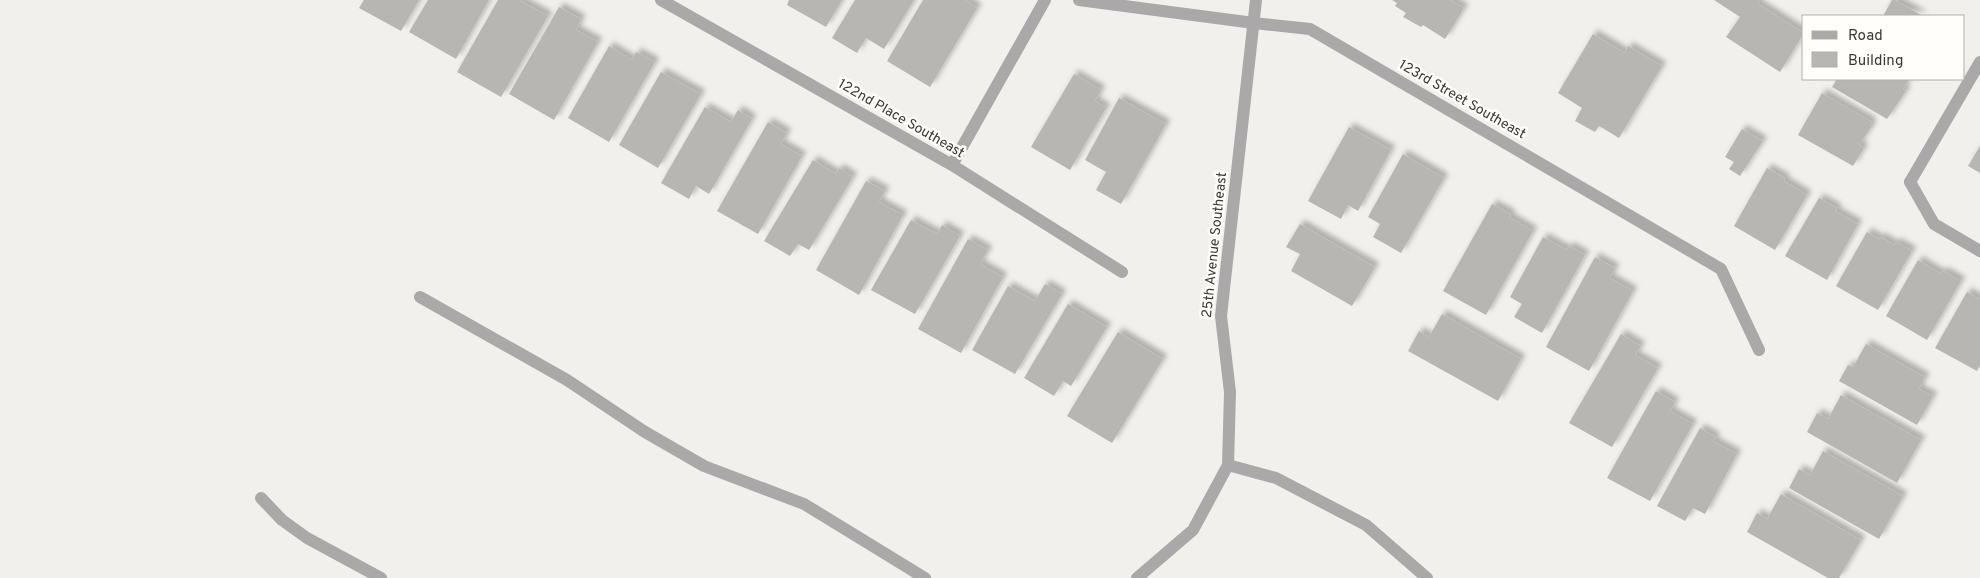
<svg xmlns="http://www.w3.org/2000/svg" width="1980" height="578" font-family="Overpass,sans-serif">
<defs>
<filter id="shadow"><feDropShadow dx="4.5" dy="-4.5" stdDeviation="2.5" flood-color="#0004"/></filter>
</defs>
<rect width="100%" height="100%" fill="#f1f0ed"/>
<!-- building -->
<path fill="#b7b6b3" filter="url(#shadow)" d="M 364,0 L 419,0 L 401,31 L 359,8 Z
M 428,0 L 489,0 L 456,59 L 409,32 Z
M 498,0 L 519,0 L 548,16 L 501,97 L 457,72 Z
M 789,0 L 842,0 L 826,27 L 787,5 Z
M 855,0 L 914,0 L 884,49 L 866,38 L 857,53 L 832,38 Z
M 923,0 L 965,0 L 977,8 L 930,87 L 887,61 Z
M 1392,0 L 1450,0 L 1464,8 L 1445,39 L 1423,25 L 1421,27 L 1403,17 L 1406,13 L 1395,6 L 1397,3 Z
M 1714,0 L 1760,0 L 1758,4 L 1804,33 L 1780,72 L 1726,37 L 1740,17 Z
M 1892,0 L 1895,0 L 1923,16 L 1883,16 Z
M 559,7 L 581,19 L 576,30 L 598,42 L 554,120 L 509,94 Z
M 1593,34 L 1625,53 L 1628,46 L 1662,66 L 1619,138 L 1599,126 L 1595,132 L 1575,121 L 1582,108 L 1558,93 Z
M 609,46 L 632,60 L 636,52 L 655,62 L 609,142 L 568,118 Z
M 661,72 L 701,94 L 658,168 L 619,145 Z
M 1074,74 L 1101,90 L 1095,101 L 1106,108 L 1070,170 L 1031,147 Z
M 1837,79 L 1909,79 L 1903,89 L 1906,91 L 1887,119 L 1832,87 Z
M 1822,93 L 1872,122 L 1870,126 L 1872,126 L 1859,145 L 1864,148 L 1853,166 L 1798,135 Z
M 1119,98 L 1166,124 L 1121,204 L 1096,190 L 1106,172 L 1085,160 Z
M 705,107 L 731,122 L 738,110 L 752,119 L 709,194 L 696,186 L 689,199 L 661,183 Z
M 768,122 L 787,133 L 781,144 L 802,156 L 758,234 L 717,211 Z
M 1349,127 L 1391,150 L 1358,211 L 1348,205 L 1341,219 L 1308,201 Z
M 1742,129 L 1763,141 L 1740,176 L 1729,169 L 1734,162 L 1725,157 Z
M 1980,146 L 1980,173 L 1968,166 Z
M 1403,154 L 1444,178 L 1401,253 L 1373,237 L 1380,224 L 1368,217 Z
M 813,160 L 836,174 L 839,168 L 853,177 L 809,250 L 798,244 L 790,256 L 764,241 Z
M 1767,168 L 1785,178 L 1784,181 L 1807,195 L 1775,250 L 1734,226 Z
M 866,181 L 885,191 L 879,202 L 903,215 L 859,295 L 816,270 Z
M 1819,198 L 1837,208 L 1835,211 L 1858,224 L 1827,280 L 1785,256 Z
M 1492,204 L 1511,214 L 1509,217 L 1533,231 L 1486,315 L 1443,291 Z
M 911,220 L 937,234 L 942,225 L 960,236 L 915,314 L 871,290 Z
M 1300,224 L 1375,267 L 1352,306 L 1291,271 L 1300,254 L 1286,247 Z
M 1867,232 L 1879,239 L 1881,237 L 1894,245 L 1896,242 L 1912,251 L 1878,310 L 1836,286 Z
M 1543,237 L 1567,250 L 1569,246 L 1585,255 L 1542,333 L 1514,317 L 1522,304 L 1510,297 Z
M 968,239 L 988,250 L 980,264 L 1003,277 L 961,353 L 918,329 Z
M 1595,257 L 1615,268 L 1610,278 L 1633,291 L 1589,371 L 1546,347 Z
M 1918,260 L 1941,274 L 1943,271 L 1961,281 L 1927,340 L 1886,316 Z
M 1045,284 L 1062,294 L 1015,374 L 972,350 L 1008,286 L 1035,301 Z
M 1967,292 L 1980,299 L 1980,365 L 1977,371 L 1935,348 Z
M 1068,304 L 1107,327 L 1071,386 L 1063,381 L 1054,396 L 1024,378 Z
M 1442,314 L 1521,359 L 1498,401 L 1408,351 L 1419,331 L 1429,337 Z
M 1118,332 L 1163,359 L 1112,443 L 1067,416 Z
M 1621,334 L 1641,346 L 1635,355 L 1658,368 L 1612,447 L 1569,423 Z
M 1866,344 L 1925,377 L 1919,389 L 1933,396 L 1917,425 L 1839,381 L 1848,365 L 1853,367 Z
M 1656,391 L 1675,402 L 1670,411 L 1693,424 L 1650,501 L 1607,478 Z
M 1841,395 L 1921,440 L 1897,483 L 1807,432 L 1817,413 L 1828,419 Z
M 1700,428 L 1716,437 L 1713,441 L 1737,454 L 1705,514 L 1693,508 L 1685,521 L 1657,506 Z
M 1823,451 L 1903,496 L 1879,539 L 1789,488 L 1799,469 L 1810,475 Z
M 1781,494 L 1861,540 L 1839,578 L 1828,578 L 1747,532 L 1757,513 L 1767,519 Z"/>
<g fill="none" stroke-linecap="round" stroke-linejoin="round">
<!-- service -->
<path stroke="#aaa8a8" stroke-width="12" d="M 1910,182 L 1934,224 L 1980,251"/>
<!-- minor -->
<path stroke="#aaa8a8" stroke-width="12" d="M 661,0 L 952,165 L 1122,272
M 1079,0 L 1254,23 L 1310,29 L 1721,269 L 1759,350
M 952,165 L 1045,0
M 1910,182 L 1980,62
M 420,297 L 567,380 L 645,432 L 704,466 L 804,504 L 925,578
M 1228,465 L 1276,478 L 1366,525 L 1427,578
M 261,498 L 282,520 L 307,538 L 381,578
M 1137,578 L 1193,530 L 1228,465 L 1230,392 L 1221,316 L 1256,0"/>
</g>
<g text-anchor="middle" dominant-baseline="central" stroke-width="5" stroke-linejoin="round" paint-order="stroke">
<!-- street labels -->
<g font-size="14" fill="#383836" stroke="#fffefa">
<text transform="translate(1462 100) rotate(30)">123rd Street Southeast</text>
<text transform="translate(901 119) rotate(30)">122nd Place Southeast</text>
<text transform="translate(1215 245) rotate(-84)">25th Avenue Southeast</text>
</g>
</g>
<!-- legend -->
<rect x="1802" y="15" width="162" height="65" fill="#fffefa" stroke="#afafac"/>
<rect x="1812" y="31" width="25" height="8" fill="#aaa8a8" stroke="#afafac"/>
<text x="1848" y="40" font-size="15" fill="#383836">Road</text>
<rect x="1812" y="52" width="25" height="15" fill="#b7b6b3" stroke="#afafac"/>
<text x="1848" y="65" font-size="15" fill="#383836">Building</text>
</svg>
